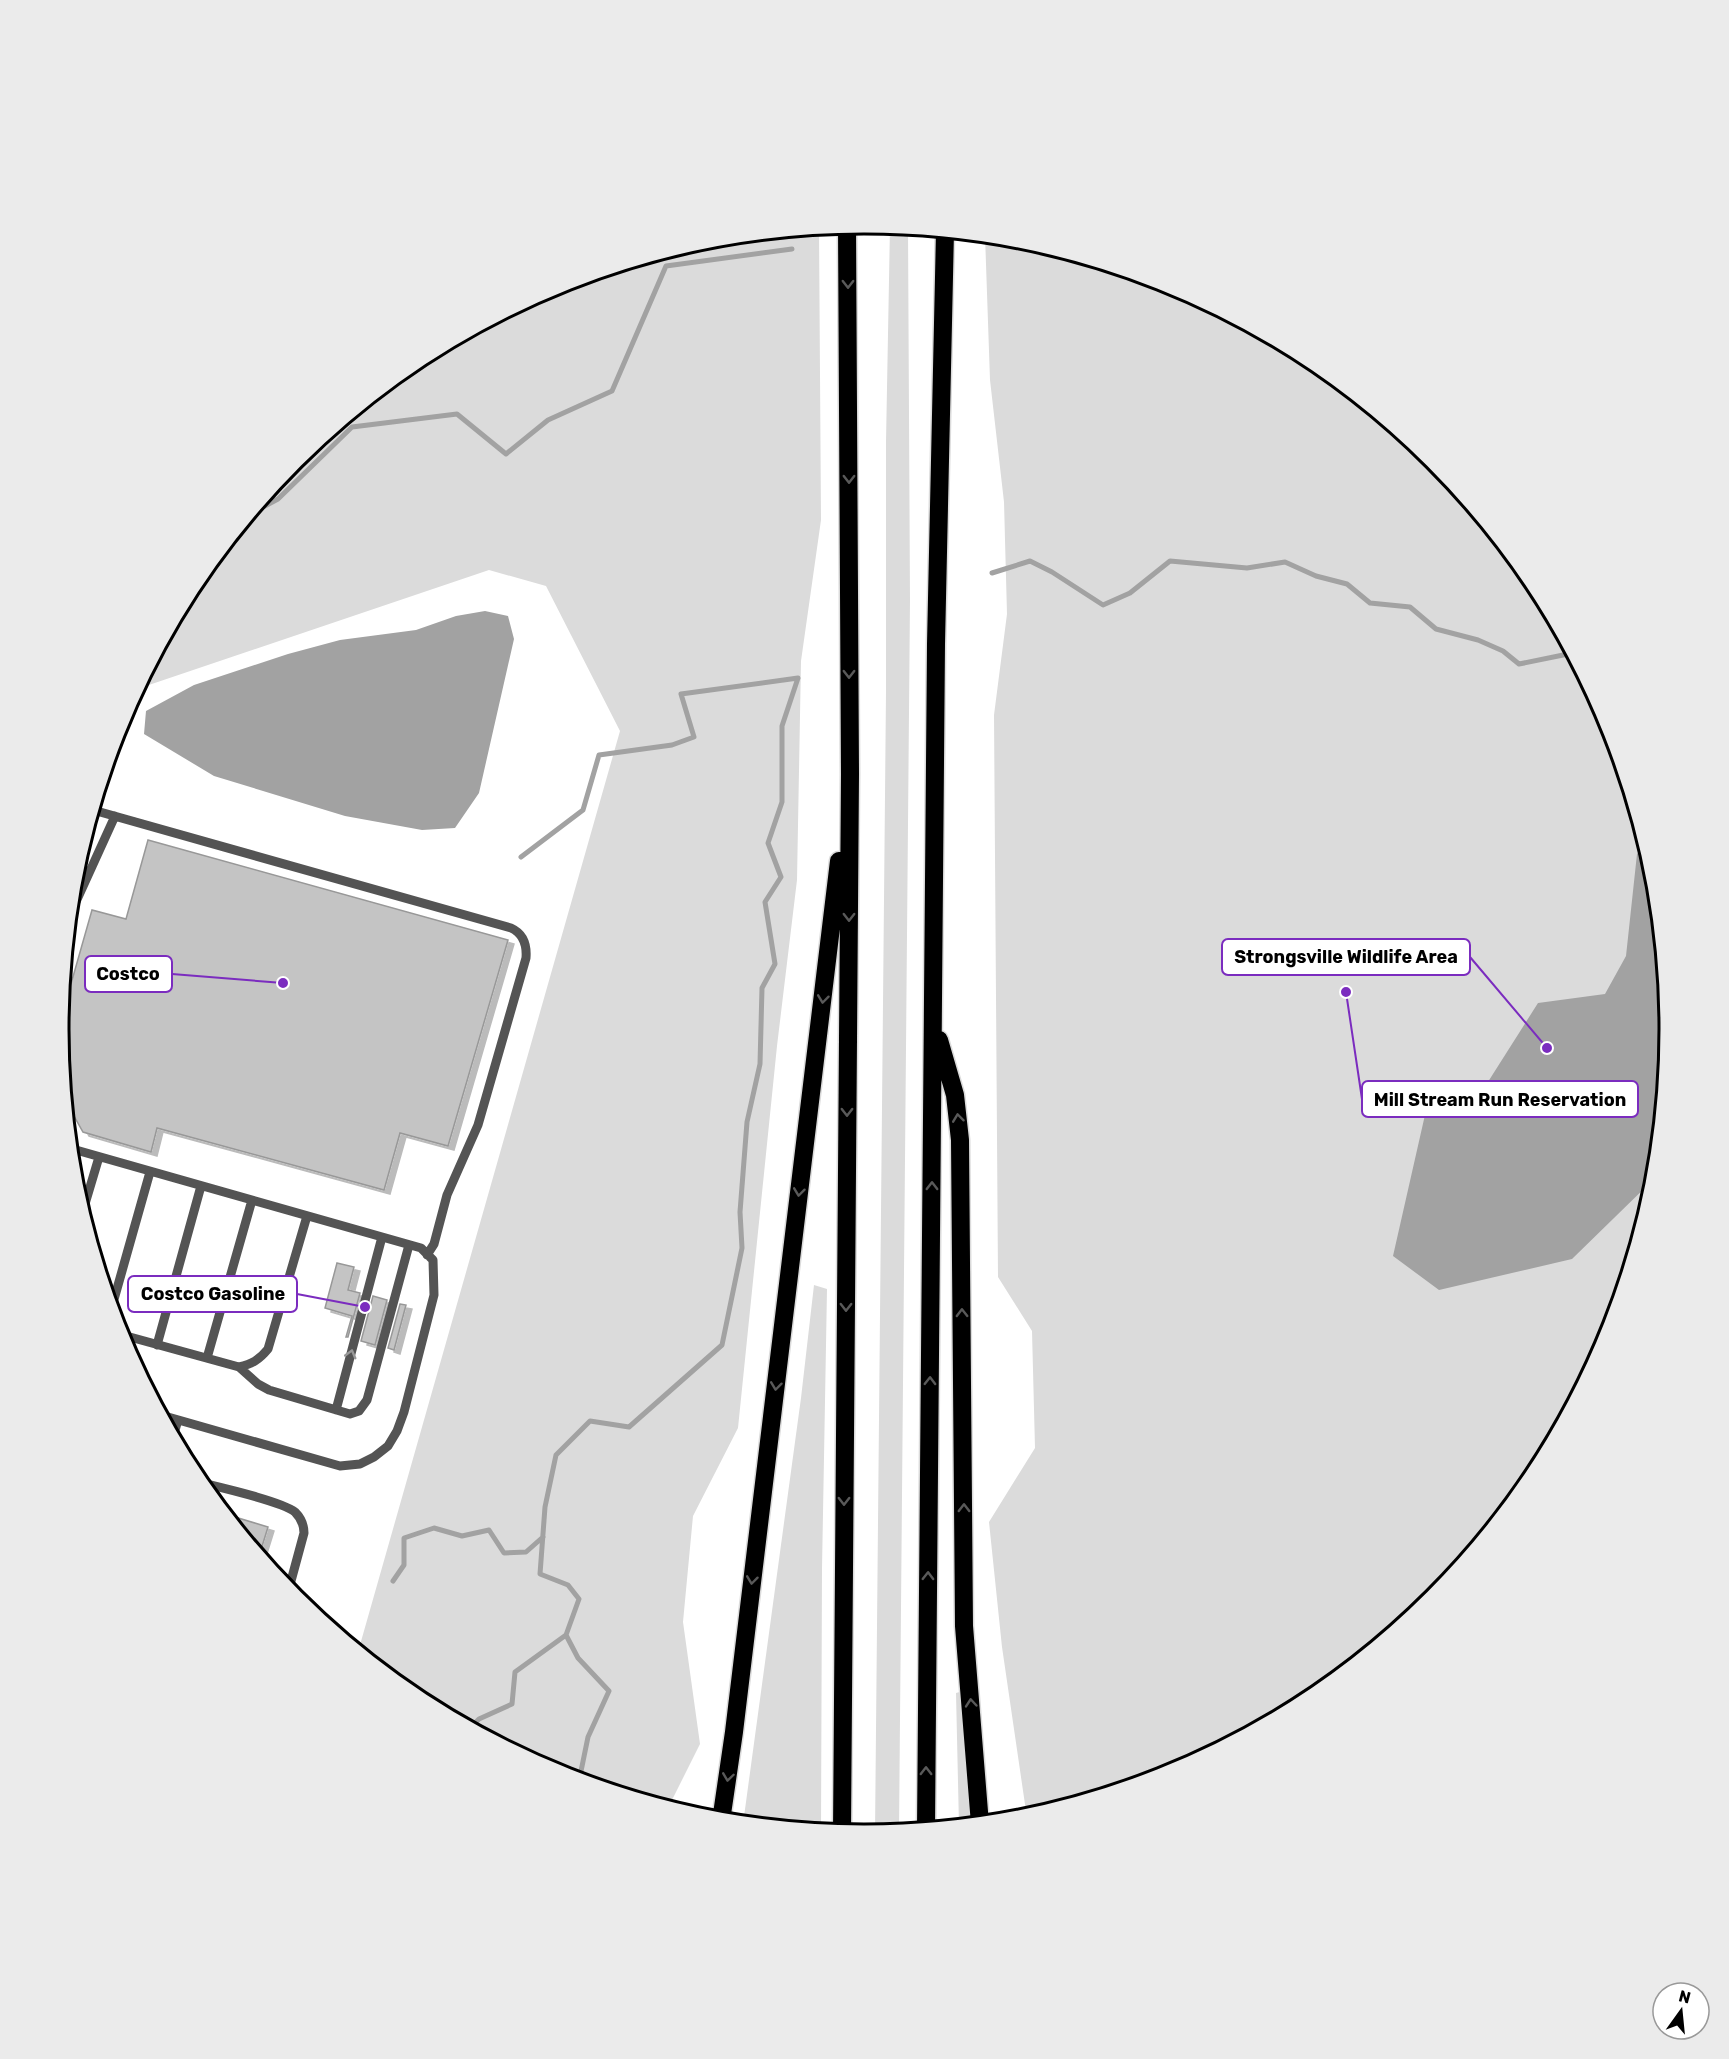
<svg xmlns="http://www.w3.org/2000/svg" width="1729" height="2059" font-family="Rubik,sans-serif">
<defs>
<filter id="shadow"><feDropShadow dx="6" dy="4" stdDeviation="0" flood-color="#0004"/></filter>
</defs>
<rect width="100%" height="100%" fill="#fff"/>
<!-- green -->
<path fill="#dbdbdb" d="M 890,226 L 908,228 L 910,600 L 899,1832 L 875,1834 L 886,692 L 886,442 Z
M 819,228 L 821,520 L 801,661 L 797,880 L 777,1046 L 738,1428 L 693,1516 L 683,1622 L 700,1744 L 668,1808 L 556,1774 L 416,1699 L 358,1652 L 620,731 L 546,586 L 489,570 L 137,689 L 195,581 L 295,459 L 417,359 L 556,285 L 708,239 Z
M 985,235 L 1022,239 L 1173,285 L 1313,360 L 1435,460 L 1535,582 L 1609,721 L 1655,873 L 1670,1030 L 1655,1187 L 1609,1338 L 1534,1478 L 1434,1600 L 1312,1700 L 1173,1774 L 1027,1818 L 1002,1647 L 989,1522 L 1035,1448 L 1032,1331 L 998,1277 L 994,715 L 1007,614 L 1004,502 L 990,380 Z
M 814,1285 L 827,1289 L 822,1569 L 821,1831 L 743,1824 L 801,1398 Z
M 963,1691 L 977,1824 L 959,1826 L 956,1693 Z"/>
<!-- water -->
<path fill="#a2a2a2" d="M 485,611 L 508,616 L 514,639 L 479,793 L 455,828 L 422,830 L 345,816 L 214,776 L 144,734 L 146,711 L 194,685 L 288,654 L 340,640 L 416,630 L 456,616 Z
M 1646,843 L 1655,873 L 1670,1030 L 1656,1177 L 1572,1259 L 1439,1290 L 1393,1256 L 1427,1106 L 1486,1085 L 1538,1003 L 1605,994 L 1626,956 L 1637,854 Z"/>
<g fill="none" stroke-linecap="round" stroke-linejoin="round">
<!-- stream -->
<path stroke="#a2a2a2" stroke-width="5" d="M 250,514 L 278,499 L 352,427 L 457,414 L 506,454 L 548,420 L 612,391 L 666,266 L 792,249
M 992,573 L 1030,561 L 1052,572 L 1103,605 L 1130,593 L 1170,561 L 1247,568 L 1285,562 L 1316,576 L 1347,584 L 1370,603 L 1410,607 L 1436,629 L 1478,640 L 1503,651 L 1519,664 L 1573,653
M 521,857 L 583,810 L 599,755 L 672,745 L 694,737 L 681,694 L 798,678 L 782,726 L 782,802 L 768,843 L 781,877 L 765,902 L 775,964 L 762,988 L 760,1064 L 747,1122 L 740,1212 L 742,1248 L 722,1345 L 629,1427 L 590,1421 L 556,1455 L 545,1507 L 540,1574 L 568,1585 L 579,1599 L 566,1635 L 578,1658 L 609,1691 L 588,1737 L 579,1781
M 393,1581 L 404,1565 L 404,1538 L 434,1528 L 462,1536 L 489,1530 L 504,1553 L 526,1552 L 543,1537
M 470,1728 L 479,1719 L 512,1704 L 515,1672 L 566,1635"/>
</g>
<!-- building -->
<path fill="#c4c4c4" stroke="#989898" stroke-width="1.5" filter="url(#shadow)" d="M 148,840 L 508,940 L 448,1146 L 400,1133 L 384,1190 L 157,1128 L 151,1152 L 83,1132 L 65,1100 L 59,1026 L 92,910 L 126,919 Z
M 337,1263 L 354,1267 L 348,1290 L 360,1293 L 348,1337 L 346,1337 L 352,1316 L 325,1308 Z
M 373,1296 L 387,1300 L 375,1345 L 361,1341 Z
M 400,1304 L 406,1305 L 394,1350 L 388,1348 Z
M 225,1514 L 268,1527 L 259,1556 L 246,1540 Z"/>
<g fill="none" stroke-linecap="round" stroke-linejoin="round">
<!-- highway casing -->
<g stroke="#dbdbdb" stroke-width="21">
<path id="highway" d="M 939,1040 L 955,1095 L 960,1140 L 964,1626 L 980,1824
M 721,1821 L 734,1732 L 839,861
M 926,1829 L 936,644 L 945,231
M 842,1833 L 850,774 L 847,225"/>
</g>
<!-- lane -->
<path stroke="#545454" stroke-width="9" d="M 93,810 L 511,928 C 524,934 527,945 526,958 L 478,1125 L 447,1195 L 434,1244 L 427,1255
M 75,868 L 89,872
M 70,915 L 115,816
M 70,1144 L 76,1150 L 421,1248 L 433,1260 L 434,1295 L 404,1412 L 397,1431 L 388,1446 L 374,1457 L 360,1464 L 340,1466 L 161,1415
M 82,1214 L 99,1157
M 111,1310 L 150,1172
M 119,1334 L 239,1367 L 258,1384 L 269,1390 L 350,1414 L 359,1411 L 367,1400 L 409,1245
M 157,1345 L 201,1186
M 207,1358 L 252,1200
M 239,1367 C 252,1364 259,1360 268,1349 L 307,1216
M 336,1410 L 382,1237
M 173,1437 L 178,1420
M 198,1482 C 218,1487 281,1501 295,1512 C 301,1518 304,1525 304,1533 L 288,1592"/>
<!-- highway -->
<use href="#highway" stroke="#000" stroke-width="18"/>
</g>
<!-- one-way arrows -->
<defs><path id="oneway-chevron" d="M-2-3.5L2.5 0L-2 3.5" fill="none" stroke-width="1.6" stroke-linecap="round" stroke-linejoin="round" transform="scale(1.5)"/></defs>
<g stroke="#595959">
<use href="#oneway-chevron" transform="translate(848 284) rotate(90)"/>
<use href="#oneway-chevron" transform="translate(849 479) rotate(90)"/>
<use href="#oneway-chevron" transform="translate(849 674) rotate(90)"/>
<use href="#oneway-chevron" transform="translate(849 917) rotate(90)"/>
<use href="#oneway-chevron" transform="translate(823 999) rotate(97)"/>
<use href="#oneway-chevron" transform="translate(847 1112) rotate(90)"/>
<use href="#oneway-chevron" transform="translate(958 1118) rotate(-97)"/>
<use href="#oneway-chevron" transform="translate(932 1186) rotate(-90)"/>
<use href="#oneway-chevron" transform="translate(799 1192) rotate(97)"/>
<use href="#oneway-chevron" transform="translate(846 1307) rotate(90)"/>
<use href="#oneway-chevron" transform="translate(962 1313) rotate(-91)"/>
<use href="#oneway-chevron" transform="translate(930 1381) rotate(-89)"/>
<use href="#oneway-chevron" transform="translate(776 1386) rotate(97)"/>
<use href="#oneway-chevron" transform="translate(844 1501) rotate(90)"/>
<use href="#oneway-chevron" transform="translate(964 1508) rotate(-90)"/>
<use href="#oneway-chevron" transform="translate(928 1576) rotate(-89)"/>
<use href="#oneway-chevron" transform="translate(752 1580) rotate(97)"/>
<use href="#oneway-chevron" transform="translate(971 1703) rotate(-95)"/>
<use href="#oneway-chevron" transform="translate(926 1771) rotate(-90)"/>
<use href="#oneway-chevron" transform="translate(728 1777) rotate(98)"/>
</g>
<use stroke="#989898" href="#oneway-chevron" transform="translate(351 1354) rotate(-75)"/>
<!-- crop -->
<path d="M0 0H1729V2059H0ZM69 1029a795 795 0 1 1 1590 0a795 795 0 1 1-1590 0Z" fill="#ebebeb" fill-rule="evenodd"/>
<path fill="none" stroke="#000" stroke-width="3" d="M69 1029a795 795 0 1 1 1590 0a795 795 0 1 1-1590 0Z"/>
<!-- callouts -->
<path fill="none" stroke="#7b2cbf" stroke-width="2" d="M1547 1048L1470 957M283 983L172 974M1346 992L1362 1099M365 1307L297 1294"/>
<g fill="#7b2cbf" stroke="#fff" stroke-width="2">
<circle cx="1547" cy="1048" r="6"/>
<circle cx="283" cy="983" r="6"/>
<circle cx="1346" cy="992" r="6"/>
<circle cx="365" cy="1307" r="6"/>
</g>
<g fill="#fff" stroke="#7b2cbf" stroke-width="2">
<rect x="1222" y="939" width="248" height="36" rx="6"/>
<rect x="85" y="956" width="87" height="36" rx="6"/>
<rect x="1362" y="1081" width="276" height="36" rx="6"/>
<rect x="128" y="1276" width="169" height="36" rx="6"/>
</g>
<g font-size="18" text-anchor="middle" font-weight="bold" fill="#000">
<text x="1346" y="963">Strongsville Wildlife Area</text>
<text x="128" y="980">Costco</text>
<text x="1500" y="1106">Mill Stream Run Reservation</text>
<text x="213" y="1300">Costco Gasoline</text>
</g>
<!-- north arrow -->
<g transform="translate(1681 2011) rotate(15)"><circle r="28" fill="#ffffff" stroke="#999999" stroke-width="1.5"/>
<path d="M0-4.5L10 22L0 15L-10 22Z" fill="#000000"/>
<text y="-9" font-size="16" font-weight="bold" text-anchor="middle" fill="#000000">N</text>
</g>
</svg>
